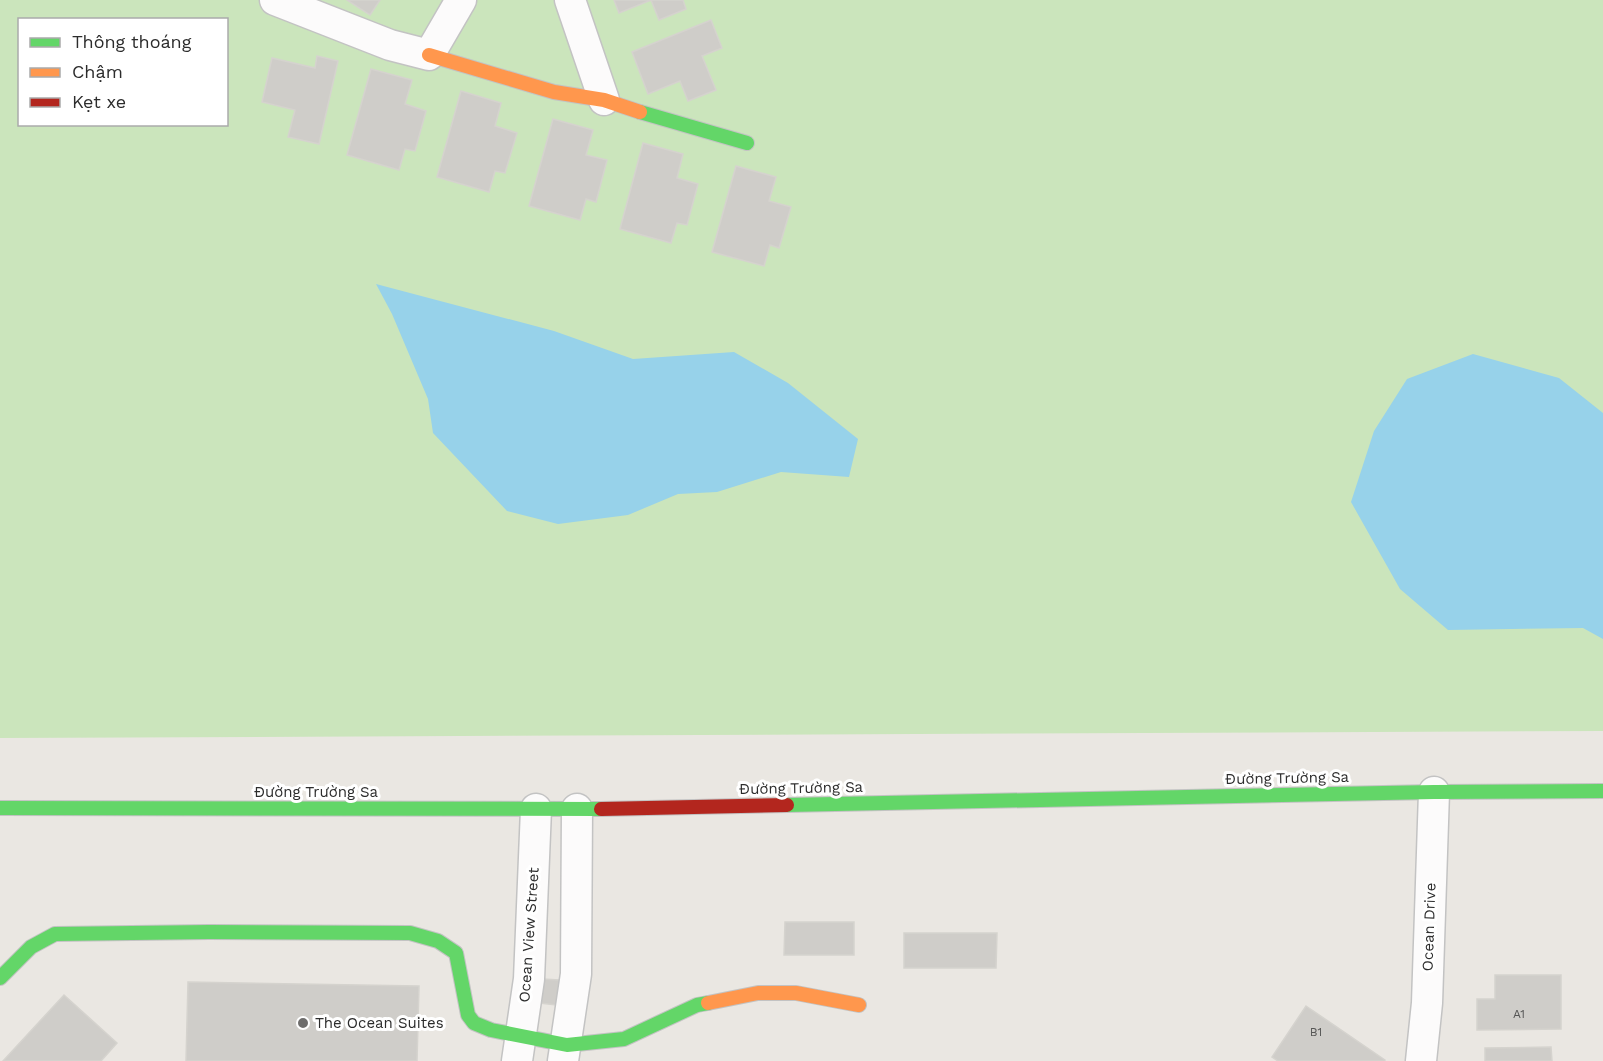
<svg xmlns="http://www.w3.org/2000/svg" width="1603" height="1061" font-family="'Work Sans',sans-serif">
<rect width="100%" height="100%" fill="#eae7e2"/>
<!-- green -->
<path fill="#cbe5bc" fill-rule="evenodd" d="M 0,0 L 1603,0 L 1603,731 L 0,738 ZM 20,20 L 226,20 L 226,124 L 20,124 Z"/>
<!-- water -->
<path fill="#97d2ea" d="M 376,284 L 554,331 L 633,359 L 734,352 L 788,383 L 858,439 L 849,477 L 781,472 L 717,492 L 678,494 L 628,515 L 558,524 L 507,511 L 433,433 L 428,399 L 392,314 Z
M 1473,354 L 1559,378 L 1603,413 L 1603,639 L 1583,628 L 1448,630 L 1400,589 L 1351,502 L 1374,431 L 1407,379 Z"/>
<!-- building -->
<path fill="#cfcdc9" stroke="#d5d3ce" stroke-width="1.5" d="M 347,0 L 380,0 L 370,15 Z
M 614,0 L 683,0 L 686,9 L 659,20 L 651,0 L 619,13 Z
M 711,20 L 722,48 L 702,56 L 716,90 L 688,101 L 680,81 L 648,94 L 632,52 Z
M 317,56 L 338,61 L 319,144 L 288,137 L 295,110 L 262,102 L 272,58 L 315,68 Z
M 371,69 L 412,80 L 405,104 L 426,111 L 415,151 L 405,149 L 399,170 L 347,155 Z
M 461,91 L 501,103 L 495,126 L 517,133 L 505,173 L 495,171 L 489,192 L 437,177 Z
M 553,119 L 593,130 L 586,155 L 607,160 L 596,202 L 586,199 L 580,220 L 529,206 Z
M 643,143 L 683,154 L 677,178 L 698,184 L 687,225 L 677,223 L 671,243 L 620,229 Z
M 736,166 L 776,177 L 769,201 L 791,207 L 779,248 L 770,245 L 764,266 L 712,252 Z
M 785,922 L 854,922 L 854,955 L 784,955 Z
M 904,933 L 997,933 L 996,968 L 904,968 Z
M 1495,975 L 1561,975 L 1561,1029 L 1477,1030 L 1477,999 L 1495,999 Z
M 542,979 L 559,980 L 556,1005 L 540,1003 Z
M 188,982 L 419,986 L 417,1061 L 186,1061 Z
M 64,995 L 117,1043 L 101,1061 L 3,1061 Z
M 1306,1006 L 1385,1060 L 1384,1061 L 1278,1061 L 1272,1057 Z
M 1551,1047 L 1552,1061 L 1485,1061 L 1485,1048 Z"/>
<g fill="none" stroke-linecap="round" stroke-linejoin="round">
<!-- street casing -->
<g stroke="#c3c3c3" stroke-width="33">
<path id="street" d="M 275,0 L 390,45 L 429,55 L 461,0
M 570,0 L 604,100
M 517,1061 L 529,979 L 536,809
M 563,1061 L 576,974 L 577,809
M 1421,1061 L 1427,1003 L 1434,792"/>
</g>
<!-- fast casing -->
<g stroke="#c3c3c3" stroke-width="16">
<path id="fast" d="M 640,112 L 747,143
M 787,805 L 1434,792 L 1603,791
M 0,808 L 601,809
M 0,978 L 31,947 L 55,934 L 209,932 L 410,933 L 438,941 L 456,953 L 468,1015 L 474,1023 L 491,1030 L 567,1045 L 624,1039 L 697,1005 L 708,1003"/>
</g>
<!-- slow casing -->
<g stroke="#c3c3c3" stroke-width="16">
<path id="slow" d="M 429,55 L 554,92 L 604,100 L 640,112
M 708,1003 L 758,993 L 796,993 L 859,1005"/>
</g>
<!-- jam casing -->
<g stroke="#c3c3c3" stroke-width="16">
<path id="jam" d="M 601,809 L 787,805"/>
</g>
<!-- street -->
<use href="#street" stroke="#fcfbfb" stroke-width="30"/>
<!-- fast -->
<use href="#fast" stroke="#63d668" stroke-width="14"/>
<!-- slow -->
<use href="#slow" stroke="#ff974d" stroke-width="14"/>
<!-- jam -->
<use href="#jam" stroke="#b3261e" stroke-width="14"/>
</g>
<!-- markers -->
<circle fill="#6e6d6c" stroke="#fff" stroke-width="2" cx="303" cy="1023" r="6"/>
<g text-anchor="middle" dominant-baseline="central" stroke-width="6" stroke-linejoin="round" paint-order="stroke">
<!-- number labels -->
<g font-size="12" fill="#565655">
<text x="1519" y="1014">A1</text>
<text x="1316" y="1032">B1</text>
</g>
<!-- street labels -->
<g font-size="15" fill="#2c2c2c" stroke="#fff">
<text transform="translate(1287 778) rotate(-1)">Đường Trường Sa</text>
<text transform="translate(801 788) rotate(-1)">Đường Trường Sa</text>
<text x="316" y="792">Đường Trường Sa</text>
<text transform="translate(1429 927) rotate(-88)">Ocean Drive</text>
<text transform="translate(529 935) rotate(-86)">Ocean View Street</text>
</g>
<!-- poi labels -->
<g font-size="15" fill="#2c2c2c" stroke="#fff" text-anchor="start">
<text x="315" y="1023">The Ocean Suites</text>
</g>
</g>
<!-- legend -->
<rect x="18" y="18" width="210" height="108" fill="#ffffff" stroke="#ababab" stroke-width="1.5"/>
<rect x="30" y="38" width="30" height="9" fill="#63d668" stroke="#ababab" stroke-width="1.5"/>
<text x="72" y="48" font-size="18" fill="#2c2c2c">Thông thoáng</text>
<rect x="30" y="68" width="30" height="9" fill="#ff974d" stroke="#ababab" stroke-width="1.5"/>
<text x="72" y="78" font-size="18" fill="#2c2c2c">Chậm</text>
<rect x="30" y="98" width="30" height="9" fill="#b3261e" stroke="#ababab" stroke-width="1.5"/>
<text x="72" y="108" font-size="18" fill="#2c2c2c">Kẹt xe</text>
</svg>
